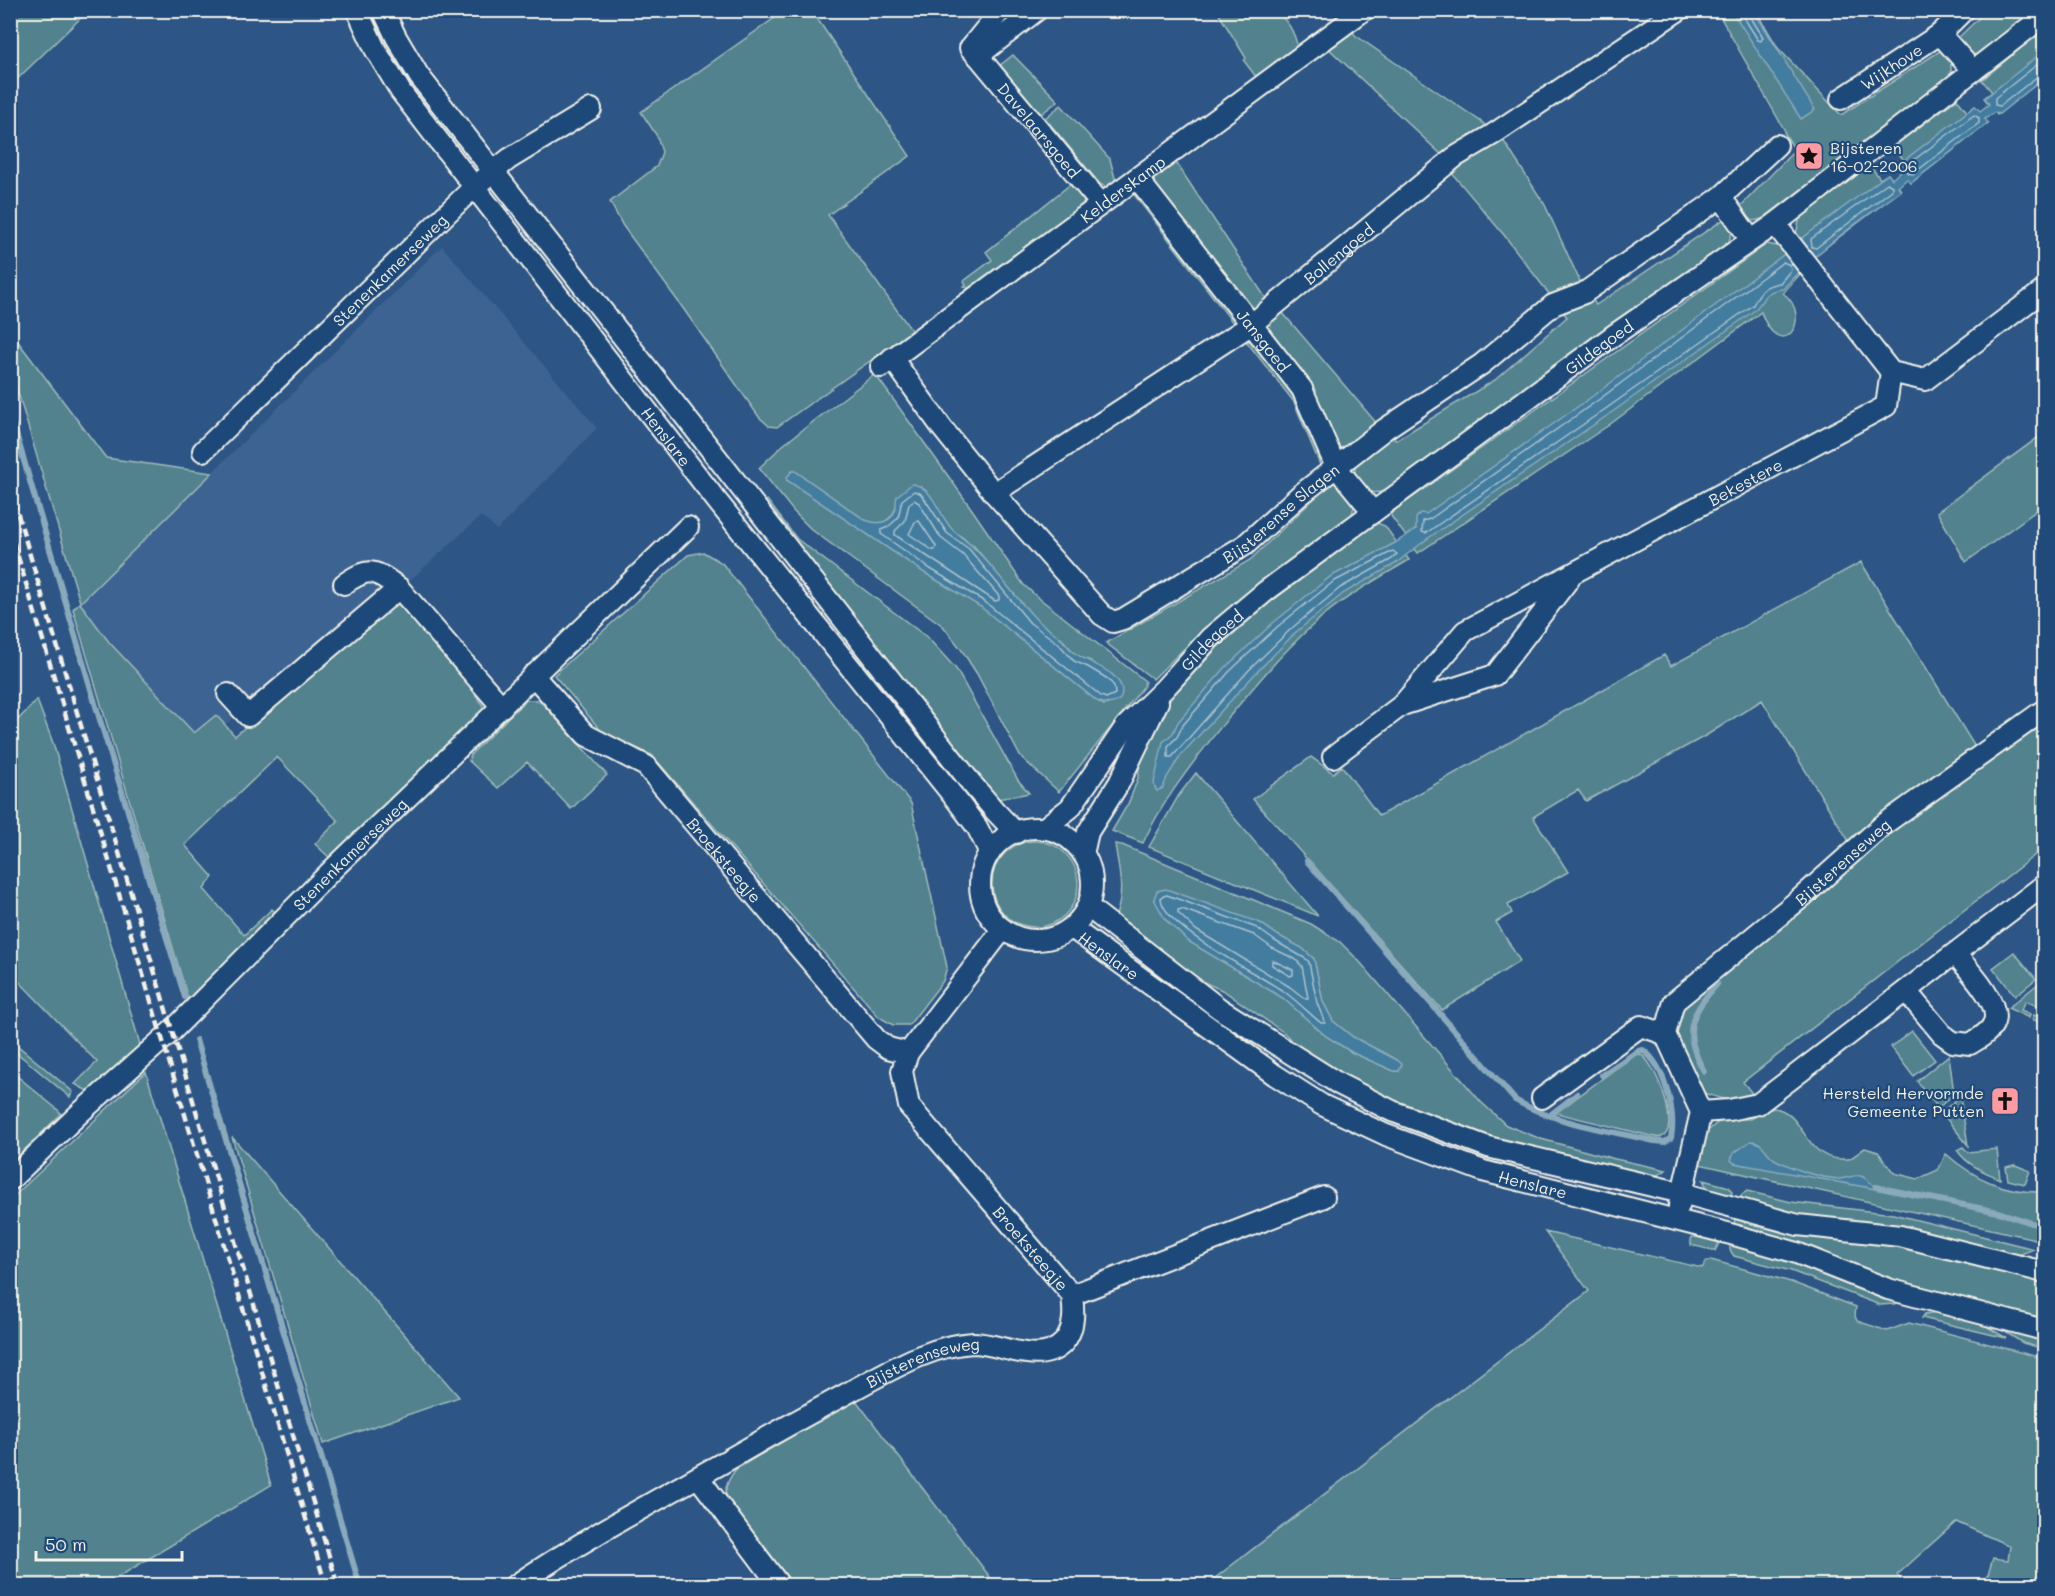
<svg xmlns="http://www.w3.org/2000/svg" width="2055" height="1596" font-family="Mali,sans-serif">
<rect width="100%" height="100%" fill="#2d5686"/>
<filter id="ink" filterUnits="userSpaceOnUse"><feTurbulence type="fractalNoise" baseFrequency=".0167" numOctaves="2"/><feDisplacementMap in="SourceGraphic" scale="12" xChannelSelector="R" yChannelSelector="G"/><feConvolveMatrix kernelMatrix="1 2 1 2 8 2 1 2 1" color-interpolation-filters="sRGB"/></filter>
<g filter="url(#ink)">
<!-- built -->
<path fill="#3e6492" d="M 442,246 L 597,428 L 497,530 L 481,516 L 409,581 L 376,597 L 225,725 L 215,715 L 194,733 L 107,639 L 80,603 Z"/>
<!-- green -->
<path fill="#51828d" stroke="#a2baba" stroke-width="1.5" fill-rule="evenodd" d="M 11,10 L 88,10 L 88,11 L 11,85 Z
M 786,10 L 812,11 L 910,156 L 828,215 L 912,331 L 777,427 L 769,426 L 759,417 L 680,304 L 623,226 L 610,202 L 657,166 L 662,152 L 657,136 L 641,112 Z
M 1217,11 C 1229,11 1261,7 1271,11 C 1287,16 1295,33 1298,49 L 1257,78 L 1244,61 L 1246,58 Z
M 1717,11 L 1756,11 L 1778,48 L 1841,115 L 1943,49 L 1951,61 L 1951,75 L 1944,82 L 1762,219 L 1753,221 L 1738,209 L 1795,150 L 1784,132 L 1785,131 Z
M 1986,11 L 2032,11 L 1983,51 L 1976,55 L 1970,54 L 1956,40 Z
M 1350,26 L 1355,35 L 1483,123 L 1488,128 L 1444,157 L 1325,45 Z
M 2043,30 L 2044,78 L 1997,115 L 1984,98 L 1992,92 L 1982,80 Z
M 1013,55 L 1058,101 L 1041,114 L 999,66 Z
M 1957,99 L 1967,112 L 1975,106 L 1988,123 L 1911,183 L 1897,166 L 1904,160 L 1893,147 Z
M 1061,105 L 1110,159 L 1116,182 L 1108,188 L 1100,184 L 1045,118 Z
M 1501,137 L 1545,205 L 1583,288 L 1553,299 L 1504,235 L 1450,171 Z
M 1173,158 L 1269,303 L 1256,310 L 1251,310 L 1153,183 L 1153,177 Z
M 1870,165 L 1880,179 L 1888,174 L 1901,190 L 1813,257 L 1796,234 L 1800,217 Z
M 1077,179 L 1085,199 L 1080,209 L 971,290 L 964,286 L 966,285 L 964,281 L 992,260 L 986,252 Z
M 1132,192 L 1138,193 L 1234,317 L 1234,324 Z
M 1726,218 L 1732,232 L 1728,244 L 1383,492 L 1368,493 L 1355,475 L 1355,464 L 1392,435 L 1396,440 L 1495,380 L 1567,317 L 1560,308 L 1590,296 L 1596,305 Z
M 1767,244 L 1782,247 L 1799,269 L 1800,274 L 1783,293 C 1815,317 1781,367 1761,312 L 1609,425 L 1418,553 L 1391,516 L 1391,513 Z
M 1282,312 L 1379,426 L 1344,449 L 1334,446 L 1270,334 L 1271,321 Z
M 10,331 L 106,458 L 212,473 L 80,603 L 109,642 L 194,733 L 216,715 L 235,736 L 381,607 L 394,603 L 402,604 L 456,666 L 486,710 L 332,860 L 315,844 L 338,821 L 277,757 L 185,845 L 213,877 L 204,889 L 244,935 L 272,909 L 278,915 L 189,1002 L 73,609 L 80,602 L 11,369 Z
M 1246,341 L 1256,342 L 1296,400 L 1320,453 L 1320,465 L 1294,402 Z
M 875,374 L 971,508 L 1023,584 L 1035,595 L 1145,681 L 1144,686 L 1059,792 L 1020,756 L 977,674 L 961,649 L 943,626 L 812,530 L 794,512 L 759,468 L 783,445 ZM 795,471 L 865,520 L 875,524 C 886,523 893,517 896,507 L 946,522 L 952,530 L 973,545 L 1035,619 L 1062,639 L 1077,656 L 1091,661 L 1115,702 L 1104,705 L 1097,701 L 981,607 L 925,573 L 787,480 Z
M 2044,433 L 2044,505 L 1966,562 L 1937,512 Z
M 1329,481 L 1337,481 L 1355,503 L 1352,514 L 1264,580 L 1204,629 L 1153,679 L 1106,643 L 1250,560 L 1320,493 Z
M 767,500 L 797,539 L 928,638 L 956,669 L 1018,780 L 1029,793 L 998,799 L 763,502 Z
M 1377,523 L 1385,526 L 1409,560 C 1376,580 1342,598 1314,624 C 1278,656 1246,696 1216,733 C 1188,769 1162,802 1143,843 L 1112,831 L 1129,802 L 1138,778 L 1141,754 L 1169,700 L 1218,647 L 1273,600 Z
M 703,552 L 722,563 L 911,803 L 947,967 L 943,981 L 909,1025 L 893,1025 L 879,1017 L 652,755 L 602,732 L 554,675 L 688,555 Z
M 1861,562 L 1975,747 L 1850,843 L 1762,700 L 1707,735 L 1586,801 L 1578,790 L 1533,817 L 1568,872 L 1508,905 L 1512,913 L 1496,922 L 1520,961 L 1442,1010 L 1253,799 L 1311,757 L 1333,773 L 1342,766 L 1379,816 L 1664,655 L 1671,666 Z
M 37,700 L 53,743 L 141,1048 L 91,1093 L 75,1084 L 97,1062 L 11,973 L 11,727 Z
M 526,700 L 537,700 L 544,705 L 607,775 L 571,809 L 527,762 L 498,788 L 469,761 L 470,755 Z
M 2044,721 L 2044,848 L 1743,1082 L 1755,1097 C 1740,1107 1717,1097 1701,1092 L 1677,1044 L 1676,1031 L 1683,1007 L 1852,859 Z
M 1196,773 L 1318,916 L 1149,847 L 1179,795 Z
M992 884a43 43 0 1 1 86 0a43 43 0 1 1-86 0Z
M 1115,844 L 1122,845 L 1311,924 L 1340,942 L 1359,961 L 1481,1102 L 1506,1125 L 1541,1139 L 1615,1159 L 1666,1170 C 1658,1177 1648,1176 1639,1176 L 1497,1142 L 1415,1112 L 1313,1061 L 1283,1032 L 1224,991 L 1181,972 L 1114,920 C 1126,893 1119,872 1115,844 ZM 1165,919 L 1260,923 L 1279,936 L 1302,948 L 1314,959 L 1323,1002 L 1333,1021 L 1353,1037 L 1397,1060 L 1399,1071 L 1394,1071 L 1353,1053 L 1326,1036 L 1283,998 L 1188,941 Z
M 2014,952 L 2036,979 L 2015,996 L 1993,968 Z
M 2039,983 L 2044,991 L 2044,1024 L 2032,1019 L 2034,1015 L 2038,1017 L 2042,1008 L 2026,1001 L 2021,1010 L 2030,1014 L 2029,1018 L 2008,1008 Z
M 1912,1031 L 1935,1060 L 1913,1076 L 1891,1047 Z
M 11,1040 L 73,1092 L 70,1097 L 11,1048 Z
M 1640,1054 C 1655,1061 1678,1122 1665,1135 C 1661,1139 1656,1137 1651,1136 L 1556,1113 L 1634,1055 Z
M 1949,1055 L 1954,1094 L 1938,1108 L 1917,1081 Z
M 11,1071 L 58,1110 L 61,1114 L 11,1163 Z
M 146,1072 L 271,1485 L 105,1585 L 11,1585 L 11,1199 Z
M 1960,1097 L 1968,1145 L 1941,1112 Z
M 1774,1108 C 1804,1112 1804,1157 1839,1159 C 1841,1159 1847,1159 1849,1159 C 1854,1157 1860,1151 1865,1148 L 1878,1152 L 1894,1173 L 1918,1179 L 1938,1170 L 1946,1154 C 1975,1179 2005,1193 2044,1192 L 2044,1241 L 1699,1164 L 1702,1136 L 1717,1123 L 1726,1119 L 1750,1119 L 1767,1110 Z
M 232,1137 L 459,1397 L 323,1444 Z
M 1963,1147 L 1968,1152 L 1997,1149 L 2000,1179 C 1984,1172 1967,1165 1957,1150 Z
M 2015,1165 L 2030,1171 L 2025,1184 L 2008,1180 L 2006,1167 Z
M 1703,1180 L 1729,1187 L 1732,1192 L 1730,1200 C 1718,1195 1708,1193 1703,1180 Z
M 1747,1191 L 1791,1202 L 1893,1214 L 2034,1249 L 2016,1256 L 1798,1217 L 1738,1203 L 1742,1194 Z
M 1736,1215 L 1850,1235 L 2044,1278 L 2044,1322 L 1951,1300 L 1733,1228 Z
M 1545,1232 L 1702,1268 L 1706,1262 L 1711,1260 L 1791,1282 L 1851,1305 L 1856,1307 L 1855,1316 L 1857,1321 L 1887,1331 L 1909,1323 L 2042,1358 L 2041,1363 L 2044,1364 L 2044,1585 L 1985,1585 L 1993,1558 L 2008,1560 L 2010,1546 L 1956,1522 L 1897,1575 L 1905,1585 L 1206,1585 L 1589,1291 Z
M 1695,1235 L 1720,1241 L 1715,1251 L 1691,1245 L 1691,1239 Z
M 1730,1241 L 1773,1252 L 1903,1300 L 1894,1304 L 1880,1305 L 1791,1271 L 1734,1256 L 1730,1250 Z
M 1937,1312 L 1970,1316 L 2006,1338 L 1922,1318 L 1925,1314 Z
M 1984,1319 L 2044,1334 L 2044,1349 L 2023,1343 Z
M 855,1399 L 996,1585 L 792,1585 C 780,1570 729,1509 726,1495 C 724,1486 731,1476 736,1469 Z"/>
<!-- water -->
<path fill="#437b9f" stroke="#8aaabc" stroke-width="1.5" d="M 1732,11 L 1754,11 L 1815,110 L 1801,119 Z
M 2044,51 L 2044,78 L 1999,114 L 1995,112 L 1985,119 L 1988,123 L 1911,183 L 1907,179 L 1898,187 L 1901,191 C 1860,221 1816,250 1783,289 C 1760,291 1766,302 1751,313 L 1608,415 L 1427,539 L 1395,564 L 1344,593 L 1296,632 L 1254,675 L 1182,754 L 1167,777 L 1163,788 L 1157,791 L 1155,788 L 1154,783 L 1163,742 L 1173,733 L 1178,722 L 1225,668 L 1273,623 L 1330,577 L 1395,543 L 1416,529 L 1416,518 L 1420,513 L 1426,514 L 1597,393 L 1786,253 L 1806,248 L 1800,240 L 1888,174 L 1892,179 L 1901,171 L 1897,166 L 1975,106 L 1980,111 L 1989,104 L 1985,98 Z
M 792,471 L 795,471 L 865,520 C 876,524 889,525 895,511 C 897,506 895,502 897,496 L 912,484 C 936,487 939,521 957,534 C 988,557 1007,588 1034,617 C 1040,624 1048,628 1055,634 C 1062,638 1066,645 1071,650 C 1084,663 1122,670 1122,692 C 1122,705 1106,705 1097,701 L 981,607 L 925,573 L 787,480 L 787,477 Z
M 1166,889 L 1260,923 L 1279,936 L 1302,948 L 1314,959 L 1323,1002 L 1333,1021 L 1353,1037 L 1397,1060 L 1402,1064 L 1399,1071 L 1394,1071 L 1353,1053 L 1326,1036 L 1283,998 L 1188,941 L 1165,919 L 1154,899 L 1157,891 Z
M 1751,1141 C 1764,1141 1766,1155 1776,1160 C 1796,1170 1816,1177 1838,1179 C 1846,1179 1854,1174 1861,1176 C 1867,1178 1870,1184 1876,1186 L 1876,1189 L 1734,1163 L 1731,1160 L 1734,1153 Z"/>
<g fill="none" stroke-linecap="round" stroke-linejoin="round">
<!-- shore -->
<path stroke="#adc2cb" stroke-width="1.5" d="M 1739,10 L 1758,40 L 1761,41 L 1763,37 L 1750,16 L 1749,10
M 2044,59 L 1995,98 L 1995,105 L 2000,106 L 2039,75 L 2044,74
M 1974,115 L 1979,118 L 1979,123 L 1913,174 L 1908,173 L 1907,165 Z
M 1887,183 L 1892,186 L 1892,190 L 1816,248 L 1812,247 L 1811,239 Z
M 1783,262 L 1790,265 L 1791,270 L 1780,283 C 1764,285 1760,291 1753,305 L 1604,410 L 1426,533 L 1422,532 L 1423,521 L 1430,519 L 1601,398 Z
M 914,491 L 920,493 L 924,498 L 947,533 L 969,549 L 1030,623 L 1058,643 L 1074,661 L 1088,667 L 1108,679 L 1114,686 L 1115,694 L 1106,698 L 1101,696 L 985,602 L 929,568 L 881,534 L 881,530 L 888,527 L 898,518 L 902,500 Z
M 914,500 L 919,503 L 941,538 L 963,555 L 999,596 L 999,600 L 995,601 L 895,535 L 895,531 L 905,521 L 909,504 Z
M 919,521 L 936,546 L 935,550 L 932,550 L 909,534 L 915,522 Z
M 1393,551 L 1397,554 L 1392,559 L 1340,588 L 1292,628 L 1249,670 L 1172,757 L 1168,757 L 1168,746 L 1177,737 L 1183,725 L 1229,672 L 1277,627 L 1333,582 Z
M 1167,895 L 1257,928 L 1275,941 L 1306,959 L 1309,962 L 1317,1003 L 1325,1023 L 1321,1023 C 1309,1013 1298,1002 1286,993 C 1261,975 1160,927 1161,897 Z
M 1182,909 L 1254,935 L 1272,948 L 1295,959 L 1302,966 L 1308,998 L 1304,998 L 1290,987 L 1196,930 L 1178,913 L 1178,910 Z
M 1272,960 L 1293,970 L 1293,975 L 1290,976 L 1272,965 Z"/>
<!-- stream -->
<path stroke="#8aaabc" stroke-width="6" d="M 10,413 L 100,720 L 185,997
M 1307,861 L 1515,1100 C 1556,1124 1608,1130 1654,1141 L 1665,1142 L 1671,1138 C 1676,1112 1665,1066 1643,1050 L 1638,1051 L 1602,1075
M 196,1040 L 360,1586
M 1704,1071 C 1682,1033 1689,1016 1717,984
M 1550,1115 L 1577,1094
M 1876,1187 L 1998,1212 L 2044,1227"/>
<!-- minor casing -->
<g stroke="#f4f1e8" stroke-width="24">
<g id="minor">
<path id="s1" d="M 357,10 L 375,49 L 401,92 L 717,501 L 958,802 L 977,827 L 990,853"/>
<path d="M 383,10 L 396,37 L 419,76 L 972,784 L 995,811 L 1016,833"/>
<path d="M 1001,10 L 970,48 L 978,56 L 1037,10"/>
<path d="M 1940,34 L 1973,71"/>
<path id="s2" d="M 978,56 L 1101,204"/>
<path id="s3" d="M 1841,99 L 1940,34 L 1964,10"/>
<path id="s4" d="M 1137,178 L 1302,389 L 1336,467 L 1373,512"/>
<path d="M 1721,197 L 1751,240"/>
<path d="M 1775,224 L 1891,372 L 1925,380 L 2044,290"/>
<path id="s5" d="M 892,358 L 942,428 L 994,493 L 1102,615 L 1113,622 L 1123,619 L 1245,545 L 1300,495 L 1385,429 L 1482,364 L 1553,305 L 1584,293 L 1721,197 L 1777,145"/>
<path id="s6" d="M 881,367 L 1364,10"/>
<path id="s7" d="M 203,451 L 474,187 L 509,159 L 591,109"/>
<path id="s8" d="M 994,493 L 1252,324 L 1455,157 L 1492,135 L 1679,10"/>
<path d="M 344,584 C 370,566 375,570 399,588 L 502,707"/>
<path id="s9" d="M 533,675 L 586,735 L 646,766 L 876,1039 L 888,1048 L 908,1053 L 1003,929"/>
<path d="M 228,694 L 248,716 L 399,588"/>
<path d="M 1402,705 L 1495,675 L 1569,579"/>
<path id="s10" d="M 1333,757 L 1402,705 L 1465,631 L 1886,406 L 1891,372"/>
<circle cx="1036" cy="884" r="56"/>
<path id="s11" d="M 1043,829 L 1070,808 L 1126,726 L 1164,689 L 1210,638 L 1266,591 L 1614,335 L 1775,224 L 2044,16"/>
<path d="M 1083,854 L 1088,832 L 1119,783 L 1158,702"/>
<path d="M 1088,907 L 1220,1009 L 1339,1084 L 1392,1111 L 1488,1147 L 1682,1193 L 1798,1225 L 1900,1236 L 2044,1272"/>
<path id="s12" d="M 1072,928 L 1275,1075 L 1322,1105 L 1386,1135 L 1483,1171 L 1727,1233 L 1794,1252 L 1888,1289 L 2044,1330"/>
<path d="M 1906,991 L 1942,1034 L 1953,1042 L 1970,1044 C 1978,1039 1991,1032 1994,1022 C 2001,1003 1967,968 1955,954"/>
<path id="s13" d="M 908,1053 L 902,1071 L 909,1106 L 1072,1295"/>
<path d="M 1542,1098 L 1641,1026 L 1665,1034"/>
<path d="M 1701,1112 L 1729,1110 L 1758,1104 L 2044,885"/>
<path id="s14" d="M 10,1180 L 81,1112 L 172,1031 L 335,867 L 688,527"/>
<path id="s15" d="M 1679,1206 L 1701,1112 L 1665,1034 L 1674,1002 L 1802,897 L 1883,825 L 2044,710"/>
<path d="M 1072,1295 L 1324,1197"/>
<path d="M 698,1477 L 780,1586"/>
<path id="s16" d="M 514,1586 C 584,1539 659,1499 733,1457 C 769,1436 807,1415 844,1395 C 869,1381 894,1367 920,1356 C 937,1349 955,1344 973,1343 C 1001,1343 1041,1368 1064,1342 C 1075,1329 1074,1311 1072,1295"/>
</g>
</g>
<!-- minor -->
<use href="#minor" stroke="#1f4a7a" stroke-width="20"/>
<!-- rail -->
<path stroke="#f4f1e8" stroke-width="4.5" stroke-dasharray="9 4.5" stroke-linecap="butt" d="M 10,488 L 338,1586
M 10,530 L 326,1586"/>
</g>
</g>
<!-- icons -->
<defs>
<g id="sight-square" transform="scale(1.5)"><rect x="-9" y="-9" width="18" height="18" rx="4" fill="#ff9aa2" stroke="#1f4a7a"/><path d="M0-6L1.8-2.2L6-1.7L2.9 1.2L3.7 5.4L0 3.3L-3.7 5.4L-2.9 1.2L-6-1.7L-1.8-2.2Z" fill="#111"/></g>
<g id="church-square" transform="scale(1.5)"><rect x="-9" y="-9" width="18" height="18" rx="4" fill="#ff9aa2" stroke="#1f4a7a"/><path d="M-1.2-6h2.4v3.5h3.3v2.4h-3.3V6h-2.4V-.1h-3.3v-2.4h3.3Z" fill="#111"/></g>
</defs>
<g fill-rule="evenodd">
<use href="#sight-square" x="1809" y="156"/>
<use href="#church-square" x="2005" y="1101"/>
</g>
<g text-anchor="middle" dominant-baseline="central" stroke-width="4.5" stroke-linejoin="round" paint-order="stroke">
<!-- street labels -->
<g font-size="16" fill="#f4f1e8" stroke="#1f4a7a">
<text stroke="none"><textPath href="#s3" startOffset="60">Wijkhove</textPath></text>
<text stroke="none"><textPath href="#s2" startOffset="96">Davelaarsgoed</textPath></text>
<text stroke="none"><textPath href="#s6" startOffset="300">Kelderskamp</textPath></text>
<text stroke="none"><textPath href="#s8" startOffset="420">Bollengoed</textPath></text>
<text stroke="none"><textPath href="#s7" startOffset="260">Stenenkamerseweg</textPath></text>
<text stroke="none"><textPath href="#s4" startOffset="206">Jansgoed</textPath></text>
<text stroke="none"><textPath href="#s11" startOffset="741">Gildegoed</textPath></text>
<text stroke="none"><textPath href="#s1" startOffset="528">Henslare</textPath></text>
<text stroke="none"><textPath href="#s10" startOffset="501">Bekestere</textPath></text>
<text stroke="none"><textPath href="#s5" startOffset="546">Bijsterense Slagen</textPath></text>
<text stroke="none"><textPath href="#s11" startOffset="255">Gildegoed</textPath></text>
<text stroke="none"><textPath href="#s14" startOffset="471">Stenenkamerseweg</textPath></text>
<text stroke="none"><textPath href="#s9" startOffset="270">Broeksteegje</textPath></text>
<text stroke="none"><textPath href="#s15" startOffset="435">Bijsterenseweg</textPath></text>
<text stroke="none"><textPath href="#s12" startOffset="46">Henslare</textPath></text>
<text stroke="none"><textPath href="#s12" startOffset="532">Henslare</textPath></text>
<text stroke="none"><textPath href="#s13" startOffset="242">Broeksteegje</textPath></text>
<text stroke="none"><textPath href="#s16" startOffset="468">Bijsterenseweg</textPath></text>
</g>
<!-- poi labels -->
<g font-size="16" fill="#f4f1e8" stroke="#1f4a7a" text-anchor="start">
<text x="1830" y="147">Bijsteren<tspan x="1830" dy="18">16-02-2006</tspan></text>
<text x="1984" y="1092" text-anchor="end">Hersteld Hervormde<tspan x="1984" dy="18">Gemeente Putten</tspan></text>
</g>
</g>
<!-- margin -->
<rect width="2055" height="1596" fill="none" stroke="#1f4a7a" stroke-width="36"/>
<rect x="18" y="18" width="2019" height="1560" fill="none" stroke="#f4f1e8" stroke-width="2" filter="url(#ink)"/>
<!-- scale -->
<path d="M36 1551v9h146v-9" fill="none" stroke="#f4f1e8" stroke-width="3"/>
<text x="45" y="1551" font-size="18" fill="#f4f1e8" stroke="#1f4a7a" stroke-width="4.5" paint-order="stroke">50 m</text>
</svg>
